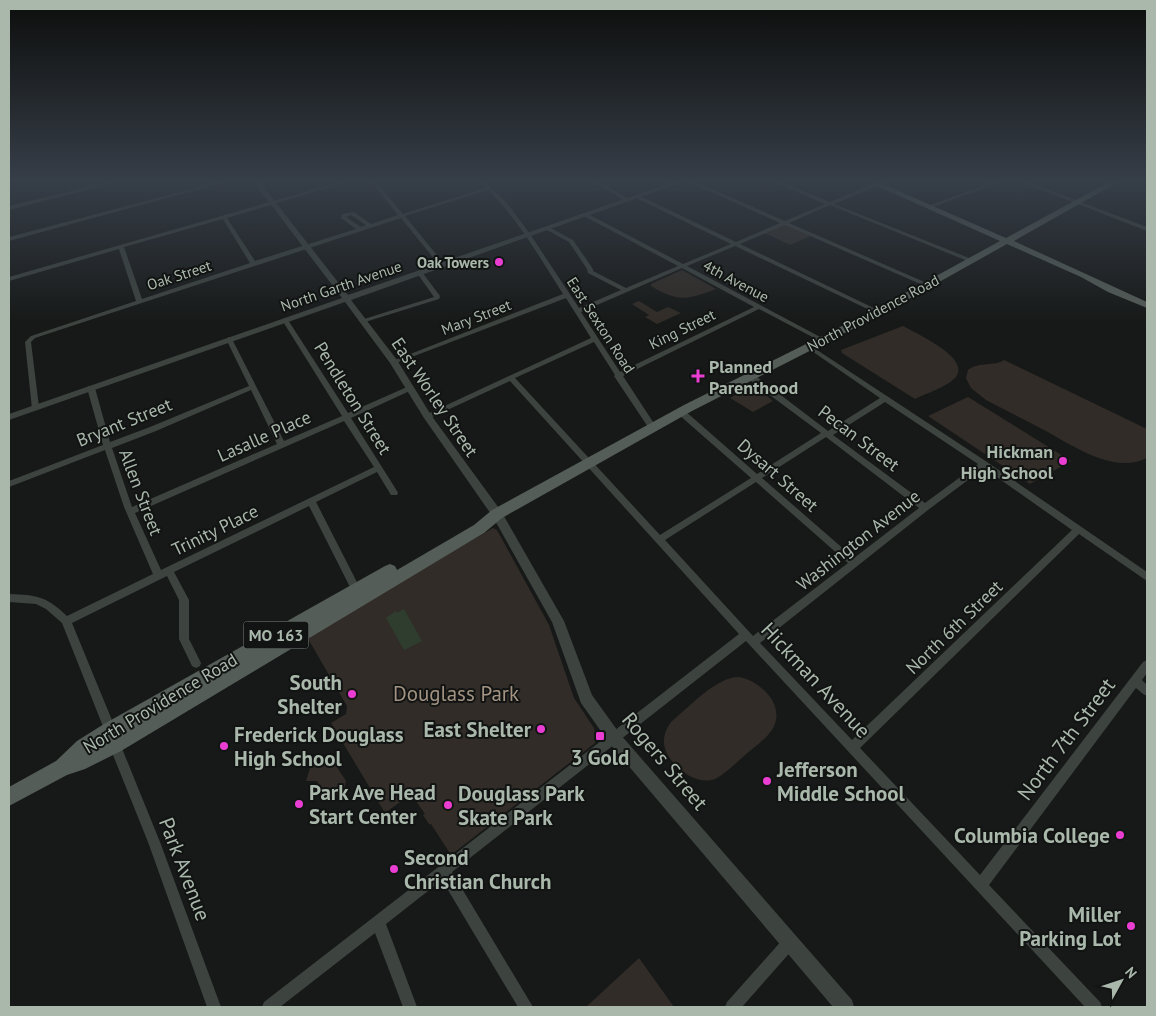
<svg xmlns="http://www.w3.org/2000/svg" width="1156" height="1016" font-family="'PT Sans',sans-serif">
<rect width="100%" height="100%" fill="#171918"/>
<!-- green -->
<path fill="#312c27" d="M 785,225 L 787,225 L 811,236 L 790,245 L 765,233 Z
M 682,270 L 716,289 C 688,300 677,302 651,286 L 651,284 Z
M 639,301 L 657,312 L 668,307 L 681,313 L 657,324 L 645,317 L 649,315 L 632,304 Z
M 903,326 C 915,333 975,359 954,379 C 944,388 927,393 915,399 L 842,353 L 841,350 Z
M 1004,360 L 1147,429 L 1147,458 C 1114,475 1072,445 1044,430 C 1025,420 1005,410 986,400 L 971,388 L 966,378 L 968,370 C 980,361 994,367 1004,360 Z
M 754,385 L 773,401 L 753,412 L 730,398 Z
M 968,397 L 1071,461 L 1030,484 L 928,416 Z
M 493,528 L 497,530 L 549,625 L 574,698 L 594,728 L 597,738 L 595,743 L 451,855 L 431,824 L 429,824 L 423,815 L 425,814 L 411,794 L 385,813 L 331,723 L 346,714 L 347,706 L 307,637 Z
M 739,677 C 761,681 787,706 772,730 C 765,740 753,748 744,756 C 736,763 727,772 717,778 C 700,787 678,771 669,757 C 661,744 663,733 671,722 C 689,707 716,677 739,677 Z
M 327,761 L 335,764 L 346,781 L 344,790 L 336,796 L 320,789 L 317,781 L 306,781 L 310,768 L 318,763 Z
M 639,958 L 674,1007 L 586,1007 Z"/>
<!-- water -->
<path fill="#2f3d2e" d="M 404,609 L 422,641 L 404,650 L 386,618 L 396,611 L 397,613 Z"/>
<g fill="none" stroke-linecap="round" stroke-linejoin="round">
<!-- minor -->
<path fill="#3d433f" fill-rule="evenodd" d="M 113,181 L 120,181 L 9,210 L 9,206 Z
M 222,181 L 229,181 L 9,241 L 9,237 Z
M 343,181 L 350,181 L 227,218 L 255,261 L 356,229 L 341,218 L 342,214 L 354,212 L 371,224 L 398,215 L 371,181 L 375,181 L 403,214 L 485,188 L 479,181 L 484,181 L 507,203 L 530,234 L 579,308 L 621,290 L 588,273 L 587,269 L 569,242 L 545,229 L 545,227 L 549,227 L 573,240 L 593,269 L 593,271 L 626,288 L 678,266 L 584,216 L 584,214 L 588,214 L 683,264 L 731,244 L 636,198 L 636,196 L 640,196 L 736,242 L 780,223 L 687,181 L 693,181 L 785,221 L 825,204 L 772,181 L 778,181 L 830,202 L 874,183 L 889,181 L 834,204 L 974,260 L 974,262 L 970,262 L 830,205 L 789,223 L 929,284 L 929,286 L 925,286 L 785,225 L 740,244 L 880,311 L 880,313 L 876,313 L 735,246 L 687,266 L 824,339 L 824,341 L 820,341 L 759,309 L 623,376 L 657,428 L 653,431 L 650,430 L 614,376 L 615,375 L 594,342 L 515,378 L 660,535 L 751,478 L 678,414 L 677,412 L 678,410 L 684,410 L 757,474 L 821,433 L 747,378 L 747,374 L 753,374 L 828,431 L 880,398 L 806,347 L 807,346 L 811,346 L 987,462 L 1147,572 L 1147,581 L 1079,534 L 860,748 L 980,875 L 1143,662 L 1147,660 L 1147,673 L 1142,680 L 1147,685 L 1147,696 L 1143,694 L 1136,688 L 989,885 L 1100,1002 L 1102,1007 L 1085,1007 L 746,641 L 452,872 L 533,1007 L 518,1007 L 442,880 L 386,924 L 417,1007 L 403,1007 L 375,933 L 280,1007 L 262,1007 L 264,1002 L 739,634 L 510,381 L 430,418 L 424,418 L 423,416 L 591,338 L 566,298 L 396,363 L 394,364 L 390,362 L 563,294 C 540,258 519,220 488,190 L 405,216 L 444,264 L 444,266 L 440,266 L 401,218 L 35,338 L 31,342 L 39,407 L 35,409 L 32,409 L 25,342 L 31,336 L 136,301 L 119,249 L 9,281 L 9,277 ZM 351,215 L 366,225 L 361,227 L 346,217 ZM 223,219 L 250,263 L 142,299 L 124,247 ZM 682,268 L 754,307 L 620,372 L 581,312 ZM 885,402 L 978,464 L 925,503 L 833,435 ZM 826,437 L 919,508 L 854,558 L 762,478 ZM 984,468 L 1072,530 L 852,740 L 760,643 L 928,510 ZM 756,482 L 848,563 L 753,636 L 665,540 Z
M 592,181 L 597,181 L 631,200 L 626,201 Z
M 996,181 L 1002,181 L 933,207 L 928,206 Z
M 1019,181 L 1025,181 L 1147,227 L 1147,231 Z
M 418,272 L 422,272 L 440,296 L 439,299 L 365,322 L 361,322 L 361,320 L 434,297 L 417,273 Z
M 285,318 L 288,320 L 348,413 L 407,387 L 410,387 L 414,389 L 351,418 L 397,491 L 398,493 L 397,495 L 391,495 L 377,472 L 316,502 L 361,590 L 359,593 L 356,594 L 353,593 L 309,506 L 174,572 L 189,600 L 189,639 L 201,663 L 200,666 L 196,668 L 192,666 L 179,639 L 179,600 L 167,576 L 72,623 L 116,730 L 114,734 L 110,735 L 106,734 L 62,623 L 46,609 L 36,604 L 9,602 L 9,594 C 37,595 46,596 67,616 L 153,574 L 124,507 L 105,450 L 9,487 L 9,481 L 103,445 L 87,388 L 88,386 L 91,386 L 95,388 L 110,442 L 150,427 L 249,386 L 226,339 L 229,337 L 232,339 L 284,441 L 342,416 L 282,320 ZM 251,390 L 277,444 L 132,507 L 112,448 L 156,431 ZM 344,421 L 374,467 L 161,570 L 135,513 Z
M 115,740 L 119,741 L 160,842 L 221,1007 L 207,1007 L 148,842 L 109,745 L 111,741 Z
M 789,936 L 794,938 L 796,943 L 794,948 L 742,1007 L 725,1007 L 727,1002 L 784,938 Z"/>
<!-- tertiary -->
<path fill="#3d433f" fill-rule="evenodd" d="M 253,181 L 259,181 L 348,295 L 676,181 L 685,181 L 351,300 L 397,360 L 431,415 L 501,511 L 564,621 L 592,695 L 620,734 L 852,1000 L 854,1007 L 833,1007 L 610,744 L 581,703 L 552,622 L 493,517 L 424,418 L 390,363 L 345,302 L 9,420 L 9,414 L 342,298 Z"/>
<!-- primary -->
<path fill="#545d57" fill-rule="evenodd" d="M 866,181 L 876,181 L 1006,238 L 1111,181 L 1120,181 L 1014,241 L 1147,302 L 1147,308 L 1108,292 L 1081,277 L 1007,244 L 882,314 L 692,411 L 502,518 L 484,533 L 121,751 L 85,769 L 67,775 L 9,806 L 9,787 L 56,761 L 77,741 L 104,724 L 385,566 L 390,564 L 395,566 L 397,570 L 474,525 L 492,510 L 684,405 L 874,310 L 1000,241 Z"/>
</g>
<!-- sky -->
<linearGradient id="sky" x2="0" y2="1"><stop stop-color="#0d0e0d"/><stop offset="0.56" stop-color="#363e48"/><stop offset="1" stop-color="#363e48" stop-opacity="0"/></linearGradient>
<rect width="1156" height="323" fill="url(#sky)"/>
<!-- markers -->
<g fill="#ea3ed3" stroke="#121413" stroke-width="2">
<circle cx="499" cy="262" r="5"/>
<path d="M695.5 368.5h5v5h5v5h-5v5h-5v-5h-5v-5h5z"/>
<circle cx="1063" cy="461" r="5"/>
<circle cx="352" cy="694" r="5"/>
<circle cx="541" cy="729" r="5"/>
<rect x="595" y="731" width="10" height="10" rx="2.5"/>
<circle cx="224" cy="746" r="5"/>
<circle cx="767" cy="781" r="5"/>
<circle cx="299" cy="804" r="5"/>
<circle cx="448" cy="805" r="5"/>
<circle cx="1120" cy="835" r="5"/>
<circle cx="394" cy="869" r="5"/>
<circle cx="1131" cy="926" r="5"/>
</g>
<g text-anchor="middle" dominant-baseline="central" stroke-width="4" stroke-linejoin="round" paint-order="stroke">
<!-- far-poi labels -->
<g font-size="15" font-weight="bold" fill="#aab8ac" stroke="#121413" text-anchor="end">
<text x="489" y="262">Oak Towers</text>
</g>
<!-- far-street labels -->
<g font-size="15" fill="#aab8ac" stroke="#121413">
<text transform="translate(179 275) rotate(-18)">Oak Street</text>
<text transform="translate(736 281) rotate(28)">4th Avenue</text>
<text transform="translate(341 286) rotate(-19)">North Garth Avenue</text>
<text transform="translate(873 313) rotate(-28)">North Providence Road</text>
<text transform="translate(476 317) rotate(-21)">Mary Street</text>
<text transform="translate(601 325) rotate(57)">East Sexton Road</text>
<text transform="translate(682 329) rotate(-26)">King Street</text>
</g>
<!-- shield labels -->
<rect fill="#121413" stroke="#7c877e" stroke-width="1" x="243.5" y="621.5" width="65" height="27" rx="4"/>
<g font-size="16" font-weight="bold" fill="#aab8ac">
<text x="276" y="635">MO 163</text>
</g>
<!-- poi labels -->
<g font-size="18" font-weight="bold" fill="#aab8ac" stroke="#121413" text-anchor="start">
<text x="709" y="366">Planned<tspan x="709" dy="21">Parenthood</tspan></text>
<text x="1053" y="451" text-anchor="end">Hickman<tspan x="1053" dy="21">High School</tspan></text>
</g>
<!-- street labels -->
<g font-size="18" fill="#aab8ac" stroke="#121413">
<text transform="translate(435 397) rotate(56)">East Worley Street</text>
<text transform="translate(353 398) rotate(58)">Pendleton Street</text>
<text transform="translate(124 422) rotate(-22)">Bryant Street</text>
<text transform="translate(264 436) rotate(-24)">Lasalle Place</text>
<text transform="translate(859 438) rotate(37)">Pecan Street</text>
<text transform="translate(778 475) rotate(41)">Dysart Street</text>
<text transform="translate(141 492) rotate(69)">Allen Street</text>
<text transform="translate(215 530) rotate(-26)">Trinity Place</text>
<text transform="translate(858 540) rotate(-38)">Washington Avenue</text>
<text transform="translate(954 627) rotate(-44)">North 6th Street</text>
<text transform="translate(160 703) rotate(-31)">North Providence Road</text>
</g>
<!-- near-street labels -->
<g font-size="21" fill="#aab8ac" stroke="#121413">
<text transform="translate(816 680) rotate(47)">Hickman Avenue</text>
<text transform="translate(1066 739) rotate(-53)">North 7th Street</text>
<text transform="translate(665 761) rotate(50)">Rogers Street</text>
<text transform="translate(185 869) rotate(69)">Park Avenue</text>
</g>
<!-- near-poi labels -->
<g font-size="21" font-weight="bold" fill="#aab8ac" stroke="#121413" text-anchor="start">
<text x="342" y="682" text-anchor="end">South<tspan x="342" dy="24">Shelter</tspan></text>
<text x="531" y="729" text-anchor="end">East Shelter</text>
<text x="234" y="734">Frederick Douglass<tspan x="234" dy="24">High School</tspan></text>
<text x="600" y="757" text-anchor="middle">3 Gold</text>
<text x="777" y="769">Jefferson<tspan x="777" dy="24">Middle School</tspan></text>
<text x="309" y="792">Park Ave Head<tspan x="309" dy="24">Start Center</tspan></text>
<text x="458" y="793">Douglass Park<tspan x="458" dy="24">Skate Park</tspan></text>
<text x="1110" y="835" text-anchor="end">Columbia College</text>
<text x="404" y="857">Second<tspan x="404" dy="24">Christian Church</tspan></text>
<text x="1121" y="914" text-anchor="end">Miller<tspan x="1121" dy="24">Parking Lot</tspan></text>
</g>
<!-- near-park labels -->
<g font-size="21" fill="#a29382" stroke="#121413">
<text x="456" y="693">Douglass Park</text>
</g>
</g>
<!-- border -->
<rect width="1156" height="1016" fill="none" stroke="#aab8ac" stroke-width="20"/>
<!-- north arrow -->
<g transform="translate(1121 981) rotate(50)" stroke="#121413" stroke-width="4" paint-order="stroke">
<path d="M0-4L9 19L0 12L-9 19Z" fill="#aab8ac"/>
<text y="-8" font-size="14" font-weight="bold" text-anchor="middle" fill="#aab8ac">N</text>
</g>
</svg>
